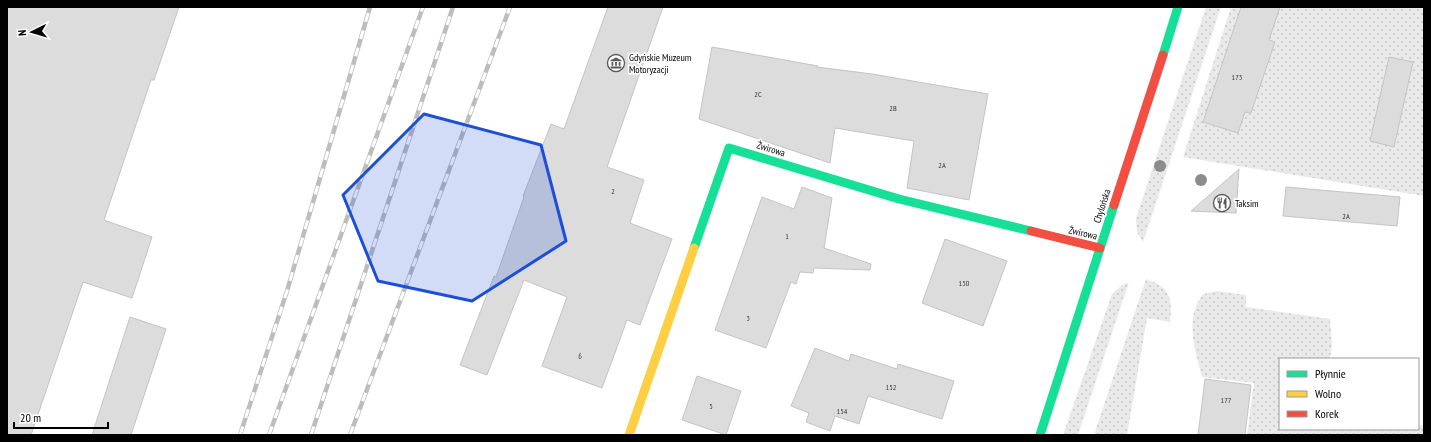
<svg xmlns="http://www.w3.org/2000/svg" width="1431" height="442" font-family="'PT Sans Narrow',sans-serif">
<defs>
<pattern id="green-dots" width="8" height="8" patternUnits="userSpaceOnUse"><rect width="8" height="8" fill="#e9e9e9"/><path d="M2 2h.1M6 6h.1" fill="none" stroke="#c6c6c6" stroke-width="1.8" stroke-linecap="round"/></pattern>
</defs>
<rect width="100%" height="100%" fill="#fff"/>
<!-- green -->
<path fill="url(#green-dots)" d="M 1206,7 L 1221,7 L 1143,242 L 1137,232 L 1136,218 Z
M 1231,7 L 1424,7 L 1424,196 L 1183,157 Z
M 1146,279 C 1170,287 1173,298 1170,322 L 1147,318 L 1127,435 L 1094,435 Z
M 1129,282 L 1078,435 L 1063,435 L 1112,294 L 1122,285 Z
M 1217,291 L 1246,295 L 1246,307 L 1330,319 L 1332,346 L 1330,359 L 1280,359 L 1280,429 L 1418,429 L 1418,425 L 1424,426 L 1424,435 L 1247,435 L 1254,383 L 1202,377 C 1195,348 1184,320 1203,294 Z"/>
<!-- building -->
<path fill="#dcdcdc" stroke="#c4c4c4" d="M 7,7 L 179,7 L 154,80 L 151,80 L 104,220 L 152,237 L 132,298 L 83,282 L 31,435 L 7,435 Z
M 608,7 L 663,7 L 607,167 L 644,180 L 630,223 L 672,239 L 640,325 L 627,320 L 602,388 L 542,366 L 567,297 L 524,280 L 487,375 L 460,365 L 494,276 L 496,277 L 524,197 L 523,196 L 551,124 L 564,129 Z
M 1241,7 L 1280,7 L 1269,40 L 1275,42 L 1251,113 L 1245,112 L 1238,133 L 1203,122 Z
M 712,47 L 818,66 L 817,67 L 872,74 L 988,94 L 969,200 L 907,188 L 914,141 L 835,128 L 830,163 L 699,119 Z
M 1389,57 L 1413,62 L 1394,147 L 1370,141 Z
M 1239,169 L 1236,213 L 1191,211 Z
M 802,187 L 832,198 L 824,248 L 871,264 L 870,270 L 814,268 L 813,273 L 800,272 L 796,284 L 791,282 L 766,348 L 715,330 L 762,197 L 794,209 Z
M 1286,187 L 1400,197 L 1397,226 L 1283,216 Z
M 945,239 L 1007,261 L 983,326 L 922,303 Z
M 130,317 L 166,329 L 131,435 L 92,435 Z
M 815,348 L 849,361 L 851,354 L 897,369 L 898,364 L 954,381 L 942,419 L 868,396 L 859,424 L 835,416 L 830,431 L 806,422 L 809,413 L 791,406 Z
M 697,376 L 741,391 L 726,435 L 682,420 Z
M 1205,379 L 1251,385 L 1245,435 L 1198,435 Z"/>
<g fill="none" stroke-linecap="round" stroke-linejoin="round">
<!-- fast -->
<path stroke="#16e098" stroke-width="9" d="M 1163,55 L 1178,7
M 694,248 L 729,148 L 899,199 L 1031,231
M 1040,435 L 1114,205"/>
<!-- slow -->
<path stroke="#ffcf43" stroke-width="9" d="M 629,435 L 694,248"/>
<!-- jam -->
<path stroke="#f24e42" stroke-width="9" d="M 1114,205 L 1163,55
M 1031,231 L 1100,248"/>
<!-- rail casing -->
<g stroke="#bdbdbd" stroke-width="4.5">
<path id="rail" d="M 240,435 L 287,291 L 370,7
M 269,435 L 423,7
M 311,435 L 453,7
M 350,435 L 510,7"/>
</g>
<!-- rail -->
<use href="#rail" stroke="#fff" stroke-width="3" stroke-dasharray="9" stroke-linecap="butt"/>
</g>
<!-- trees -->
<g fill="#8c8c8c">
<circle cx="1160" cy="166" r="6"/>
<circle cx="1201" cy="180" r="6"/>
</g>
<!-- marked area -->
<path fill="#1d4ed8" fill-opacity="0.2" stroke="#1d4ed8" stroke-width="3" stroke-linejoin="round" d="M 424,114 L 541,145 L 566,241 L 472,301 L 378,281 L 343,195 Z"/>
<!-- icons -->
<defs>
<g id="museum-ring" transform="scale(0.9)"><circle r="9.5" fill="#fff" stroke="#595959" stroke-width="1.5"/><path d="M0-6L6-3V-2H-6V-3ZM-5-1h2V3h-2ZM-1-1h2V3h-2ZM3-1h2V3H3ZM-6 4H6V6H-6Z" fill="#595959"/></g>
<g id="restaurant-ring" transform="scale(0.9)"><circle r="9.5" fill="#fff" stroke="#595959" stroke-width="1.5"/><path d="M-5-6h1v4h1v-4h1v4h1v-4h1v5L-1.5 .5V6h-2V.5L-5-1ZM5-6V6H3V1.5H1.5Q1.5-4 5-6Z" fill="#595959"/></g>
</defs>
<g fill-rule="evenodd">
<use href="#museum-ring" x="616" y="63"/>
<use href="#restaurant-ring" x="1222" y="203"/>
</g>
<g text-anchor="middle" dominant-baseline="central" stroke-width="3.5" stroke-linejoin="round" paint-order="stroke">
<!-- number labels -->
<g font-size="8" fill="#373737">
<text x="1237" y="77">173</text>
<text x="758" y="94">2C</text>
<text x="893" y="108">2B</text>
<text x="942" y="165">2A</text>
<text x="613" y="191">2</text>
<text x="1346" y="216">2A</text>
<text x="787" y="236">1</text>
<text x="964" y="283">150</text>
<text x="748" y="318">3</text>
<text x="580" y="356">6</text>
<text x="891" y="387">152</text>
<text x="1226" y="400">177</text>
<text x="711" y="406">5</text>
<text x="842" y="411">154</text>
</g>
<!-- poi labels -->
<g font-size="10" fill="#000" stroke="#fff" text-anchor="start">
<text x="629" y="57">Gdyńskie Muzeum<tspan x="629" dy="12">Motoryzacji</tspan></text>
<text x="1235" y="203">Taksim</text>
</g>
<!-- street labels -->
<g font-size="10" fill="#000" stroke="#fff">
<text transform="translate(771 149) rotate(17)">Żwirowa</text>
<text transform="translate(1102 206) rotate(-72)">Chylońska</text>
<text transform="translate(1083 233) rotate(13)">Żwirowa</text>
</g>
</g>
<!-- border -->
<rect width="1431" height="442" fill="none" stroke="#000000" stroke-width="16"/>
<!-- legend -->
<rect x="1279" y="358" width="140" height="72" fill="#ffffff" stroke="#999999"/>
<rect x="1287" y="371" width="20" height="6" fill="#16e098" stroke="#999999"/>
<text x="1315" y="378" font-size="12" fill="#000000">Płynnie</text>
<rect x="1287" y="391" width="20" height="6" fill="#ffcf43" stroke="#999999"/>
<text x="1315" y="398" font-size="12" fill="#000000">Wolno</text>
<rect x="1287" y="411" width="20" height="6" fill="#f24e42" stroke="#999999"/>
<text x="1315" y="418" font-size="12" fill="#000000">Korek</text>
<!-- north arrow -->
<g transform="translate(32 32) rotate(265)" stroke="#ffffff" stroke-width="3" paint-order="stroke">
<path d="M0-3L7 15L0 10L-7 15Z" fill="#000000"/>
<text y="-6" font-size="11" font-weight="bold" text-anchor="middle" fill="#000000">N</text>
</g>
<!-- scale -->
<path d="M14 422v6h94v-6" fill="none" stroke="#000000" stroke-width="2"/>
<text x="20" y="422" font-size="12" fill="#000000" stroke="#ffffff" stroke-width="3" paint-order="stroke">20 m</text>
</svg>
